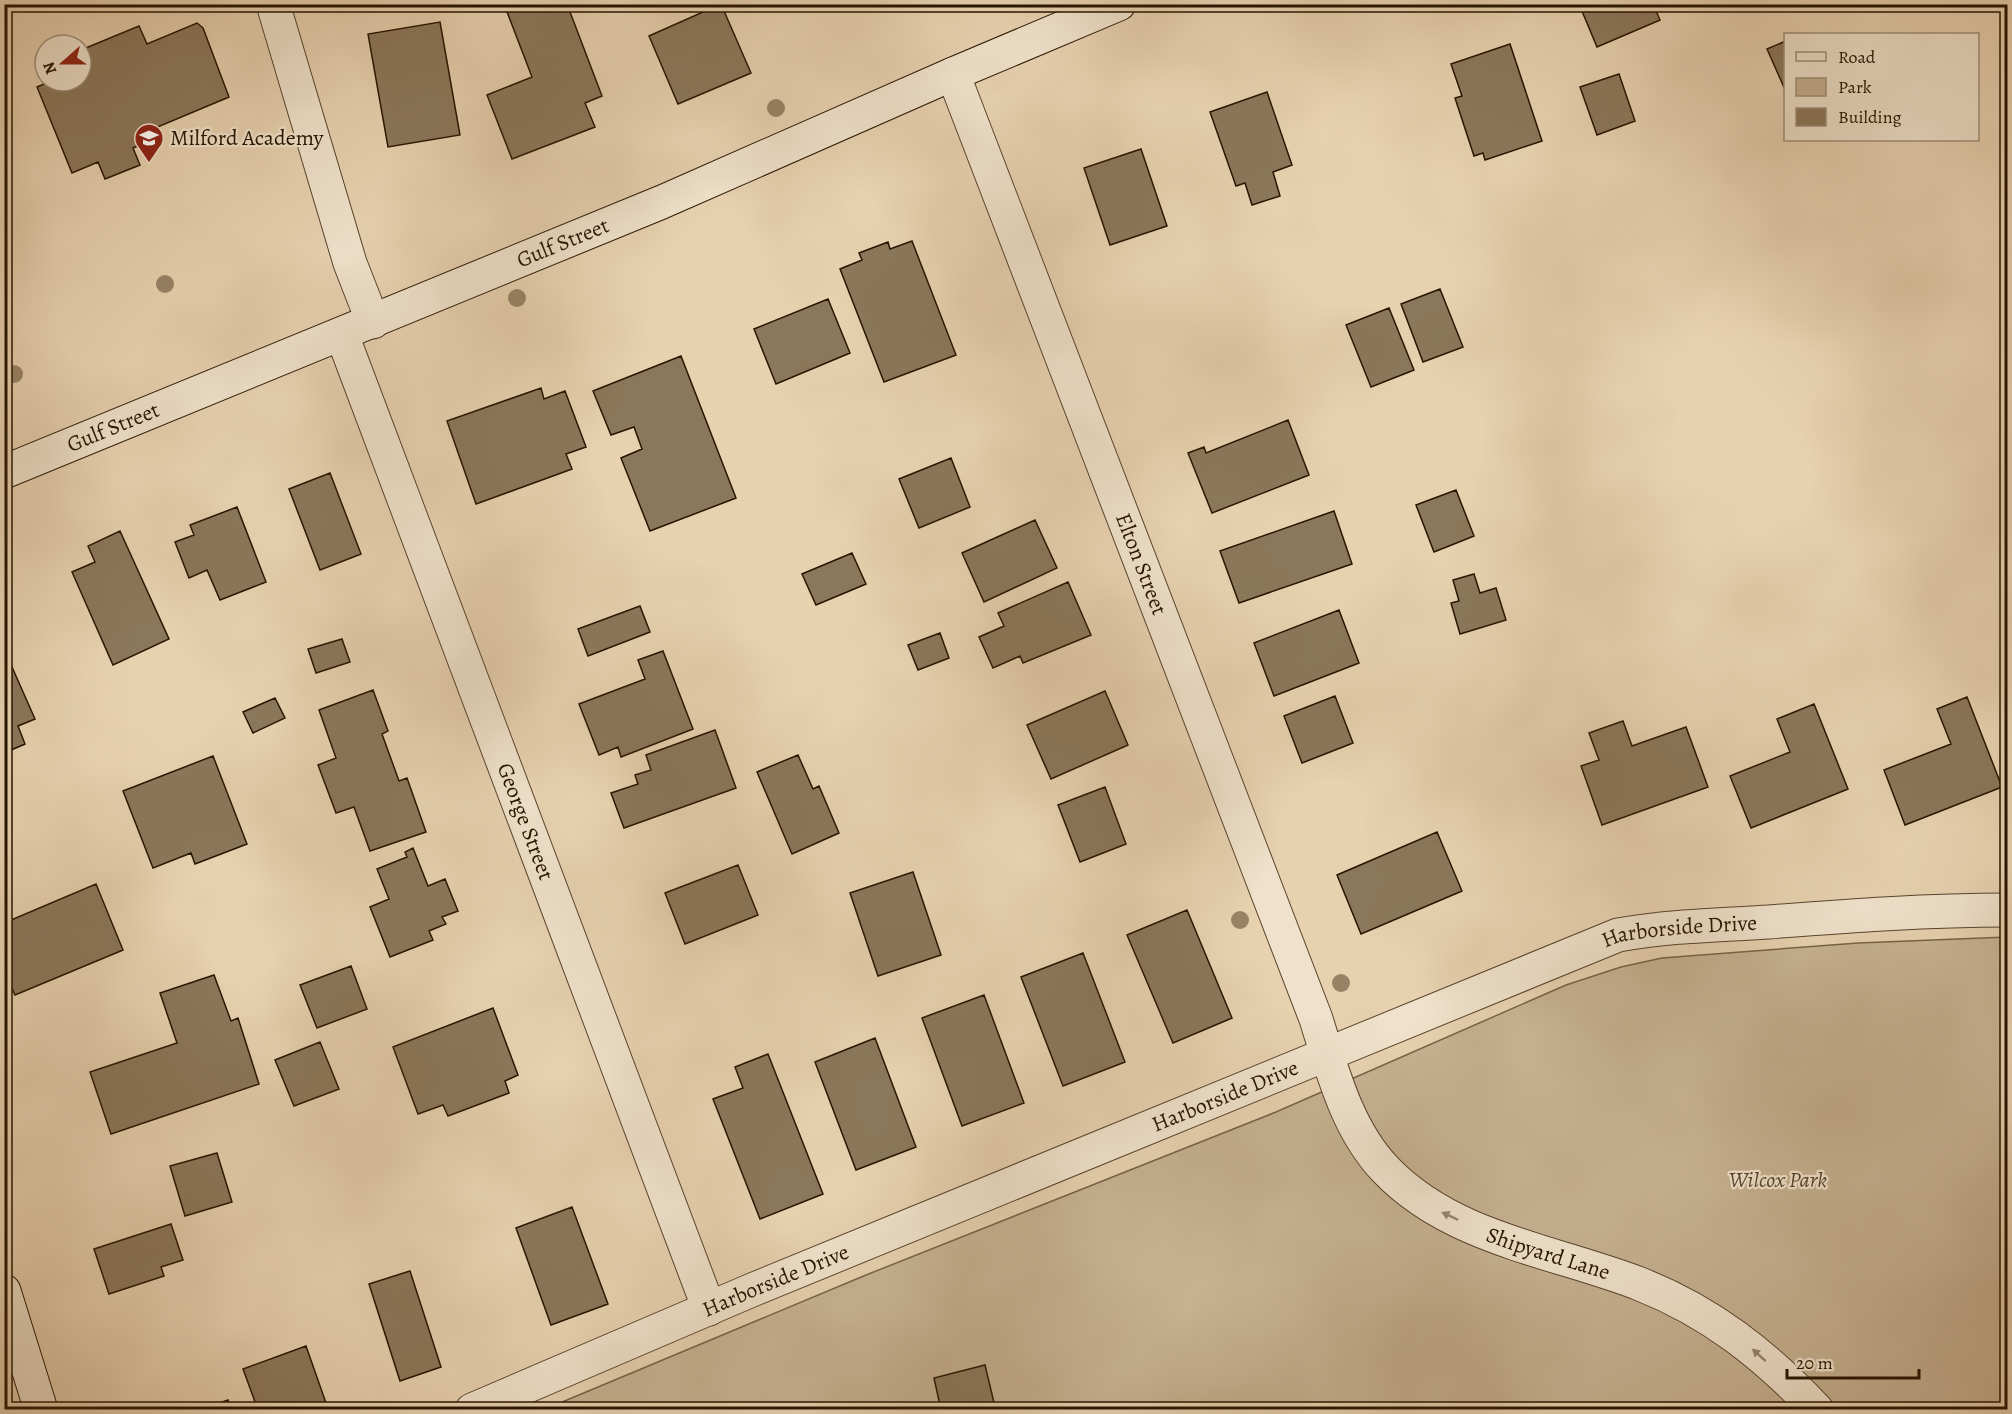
<svg xmlns="http://www.w3.org/2000/svg" width="2012" height="1414" font-family="Alegreya,serif">
<rect width="100%" height="100%" fill="#e7d1af"/>
<filter id="stains"><feTurbulence type="fractalNoise" baseFrequency=".00333" numOctaves="4"/><feColorMatrix values="0 0 0 0 .2 0 0 0 0 .09 0 0 0 0 .02 0 0 0 .5 -.17"/></filter>
<radialGradient id="worn" r=".72"><stop offset=".6" stop-color="#630" stop-opacity="0"/><stop offset="1" stop-color="#630" stop-opacity=".3"/></radialGradient>
<!-- green -->
<path fill="#c6b191" stroke="#766348" stroke-width="1.5" d="M 2007,937 L 2007,1409 L 543,1410 L 866,1275 L 1276,1112 L 1566,985 L 1621,967 L 1662,958 L 1858,943 Z"/>
<!-- building -->
<path fill="#8b775b" stroke="#271500" stroke-width="1.5" d="M 504,4 L 567,4 L 602,96 L 585,103 L 595,127 L 512,159 L 487,95 L 532,77 Z
M 721,4 L 751,73 L 678,104 L 649,36 Z
M 1579,4 L 1653,4 L 1660,20 L 1597,47 Z
M 440,22 L 460,135 L 388,147 L 368,34 Z
M 197,23 L 203,28 L 229,97 L 155,128 L 160,137 L 133,148 L 140,165 L 105,179 L 98,162 L 72,173 L 37,87 L 51,81 L 81,81 L 81,68 L 87,65 L 81,50 L 139,26 L 147,44 Z
M 1786,41 L 1786,92 L 1767,49 Z
M 1510,44 L 1542,141 L 1485,160 L 1483,153 L 1474,156 L 1455,98 L 1462,96 L 1451,64 Z
M 1619,74 L 1635,121 L 1597,135 L 1580,87 Z
M 1267,92 L 1292,165 L 1273,172 L 1280,196 L 1252,205 L 1245,183 L 1236,186 L 1210,112 Z
M 1141,149 L 1167,226 L 1110,245 L 1084,168 Z
M 912,241 L 956,355 L 884,382 L 840,269 L 862,260 L 859,253 L 888,242 L 890,249 Z
M 1440,289 L 1463,347 L 1423,362 L 1401,304 Z
M 828,299 L 850,353 L 776,384 L 754,329 Z
M 1389,308 L 1414,370 L 1371,387 L 1346,325 Z
M 681,356 L 736,498 L 650,531 L 621,458 L 642,449 L 634,427 L 611,435 L 593,391 Z
M 541,388 L 544,399 L 565,391 L 586,447 L 566,454 L 572,469 L 476,504 L 447,421 Z
M 1288,420 L 1309,475 L 1212,513 L 1188,453 L 1204,447 L 1206,453 Z
M 951,458 L 970,507 L 919,528 L 899,479 Z
M 330,473 L 361,554 L 320,570 L 289,489 Z
M 1456,490 L 1474,536 L 1434,552 L 1416,505 Z
M 237,507 L 266,582 L 220,600 L 207,570 L 189,578 L 175,542 L 194,535 L 190,525 Z
M 1334,511 L 1352,564 L 1239,603 L 1220,551 Z
M 1035,520 L 1057,568 L 984,602 L 962,553 Z
M 120,531 L 169,639 L 113,665 L 72,572 L 95,562 L 88,546 Z
M 852,553 L 866,584 L 816,605 L 802,574 Z
M 1474,574 L 1480,593 L 1496,588 L 1506,620 L 1460,634 L 1451,603 L 1459,601 L 1453,580 Z
M 1068,582 L 1091,635 L 1023,663 L 1020,656 L 993,668 L 979,637 L 1004,626 L 998,613 Z
M 640,606 L 650,632 L 588,656 L 578,629 Z
M 1339,610 L 1359,663 L 1274,696 L 1254,643 Z
M 940,633 L 949,658 L 918,670 L 908,645 Z
M 342,639 L 350,662 L 316,673 L 308,649 Z
M 663,651 L 693,729 L 621,757 L 618,747 L 599,755 L 579,704 L 645,679 L 638,660 Z
M 12,667 L 35,719 L 18,726 L 25,744 L 4,753 L 4,671 Z
M 373,690 L 388,731 L 382,734 L 399,781 L 407,778 L 426,832 L 370,851 L 354,807 L 336,813 L 318,765 L 336,758 L 319,710 Z
M 1105,691 L 1128,745 L 1051,779 L 1027,725 Z
M 1335,696 L 1353,743 L 1302,763 L 1284,716 Z
M 1967,697 L 2002,787 L 1905,825 L 1884,770 L 1951,744 L 1937,709 Z
M 275,698 L 285,718 L 253,733 L 243,712 Z
M 1814,704 L 1848,789 L 1751,828 L 1730,776 L 1790,752 L 1777,719 Z
M 1623,721 L 1632,746 L 1686,727 L 1708,787 L 1602,825 L 1581,766 L 1599,760 L 1589,733 Z
M 715,730 L 736,788 L 624,828 L 611,793 L 638,784 L 635,775 L 651,770 L 646,755 Z
M 798,755 L 813,789 L 819,786 L 839,833 L 792,854 L 757,772 Z
M 213,756 L 247,844 L 195,864 L 191,853 L 153,868 L 123,791 Z
M 1105,787 L 1126,844 L 1080,862 L 1058,805 Z
M 1437,832 L 1462,891 L 1361,934 L 1337,875 Z
M 413,848 L 428,886 L 445,879 L 458,911 L 442,917 L 446,924 L 429,931 L 433,940 L 390,957 L 370,907 L 389,899 L 377,869 L 407,857 L 405,852 Z
M 738,865 L 758,915 L 685,944 L 665,893 Z
M 913,872 L 941,955 L 878,976 L 850,893 Z
M 96,884 L 123,950 L 15,995 L 4,970 L 4,923 Z
M 1187,910 L 1232,1018 L 1173,1043 L 1127,935 Z
M 1083,953 L 1125,1062 L 1063,1086 L 1021,977 Z
M 351,966 L 367,1009 L 317,1028 L 300,985 Z
M 214,975 L 231,1021 L 238,1018 L 259,1084 L 111,1134 L 90,1072 L 177,1043 L 160,993 Z
M 984,995 L 1024,1103 L 962,1126 L 922,1018 Z
M 493,1008 L 518,1075 L 505,1081 L 509,1093 L 448,1116 L 443,1105 L 418,1114 L 393,1047 Z
M 875,1038 L 916,1147 L 856,1170 L 815,1062 Z
M 320,1042 L 339,1089 L 294,1106 L 275,1060 Z
M 768,1054 L 823,1194 L 760,1219 L 713,1099 L 743,1088 L 735,1067 Z
M 217,1153 L 232,1202 L 185,1216 L 170,1166 Z
M 572,1207 L 608,1304 L 551,1325 L 516,1228 Z
M 171,1224 L 183,1260 L 161,1267 L 164,1276 L 109,1294 L 94,1249 Z
M 410,1271 L 441,1367 L 400,1381 L 369,1284 Z
M 306,1346 L 326,1403 L 309,1410 L 258,1410 L 243,1369 Z
M 985,1365 L 995,1407 L 984,1410 L 941,1410 L 934,1378 Z
M 228,1400 L 231,1410 L 199,1410 Z"/>
<g fill="none" stroke-linecap="round" stroke-linejoin="round">
<!-- minor casing -->
<g stroke="#57442c" stroke-width="35">
<g id="minor">
<path d="M 273,4 L 350,263 L 373,322"/>
<path id="s1" d="M 953,74 L 1316,1019 C 1332,1070 1347,1130 1386,1170 C 1452,1239 1555,1251 1640,1284 C 1711,1312 1765,1355 1817,1410"/>
<path id="s2" d="M 342,335 L 709,1309"/>
<path id="s3" d="M 472,1410 L 752,1290 L 1618,935 C 1668,926 1719,925 1769,922 C 1848,916 1928,910 2008,910"/>
</g>
</g>
<!-- secondary casing -->
<g stroke="#271500" stroke-width="35">
<g id="secondary">
<path id="s4" d="M 4,472 L 662,202 L 953,74 L 1119,4"/>
<path d="M 4,1291 L 41,1410"/>
</g>
</g>
<!-- minor -->
<use href="#minor" stroke="#efe1cb" stroke-width="33"/>
<!-- secondary -->
<use href="#secondary" stroke="#efe1cb" stroke-width="33"/>
</g>
<!-- trees -->
<g fill="#988367">
<circle cx="776" cy="108" r="9"/>
<circle cx="165" cy="284" r="9"/>
<circle cx="517" cy="298" r="9"/>
<circle cx="14" cy="374" r="9"/>
<circle cx="1240" cy="920" r="9"/>
<circle cx="1341" cy="983" r="9"/>
</g>
<!-- one-way arrows -->
<defs><path id="oneway-solid" d="M-6-.8H1V-3.2L6.5 0L1 3.2V.8H-6Z" transform="scale(1.5)"/></defs>
<g fill="#958570">
<use href="#oneway-solid" transform="translate(1450 1216) rotate(-155)"/>
<use href="#oneway-solid" transform="translate(1759 1355) rotate(-138)"/>
</g>
<!-- icons -->
<defs>
<g id="school-pin" transform="scale(1.5)"><path d="M0 17L-7.5 6A9.5 9.5 0 1 1 7.5 6Z" fill="#8f2418" stroke="#efe1cb"/><path d="M0-5L7-2L0 1L-7-2ZM-4 1L0 2.5L4 1V4Q0 6-4 4Z" fill="#fff"/></g>
</defs>
<g fill-rule="evenodd">
<use href="#school-pin" x="149" y="138"/>
</g>
<g text-anchor="middle" dominant-baseline="central" stroke-width="4.5" stroke-linejoin="round" paint-order="stroke">
<!-- poi labels -->
<g font-size="22" fill="#271500" stroke="#efe1cb" text-anchor="start">
<text x="170" y="138">Milford Academy</text>
</g>
<!-- street labels -->
<g font-size="22" fill="#271500" stroke="#efe1cb">
<text stroke="none"><textPath href="#s4" startOffset="604">Gulf Street</textPath></text>
<text stroke="none"><textPath href="#s4" startOffset="118">Gulf Street</textPath></text>
<text stroke="none"><textPath href="#s1" startOffset="525">Elton Street</textPath></text>
<text stroke="none"><textPath href="#s2" startOffset="520">George Street</textPath></text>
<text stroke="none"><textPath href="#s3" startOffset="1302">Harborside Drive</textPath></text>
<text stroke="none"><textPath href="#s3" startOffset="816">Harborside Drive</textPath></text>
<text stroke="none"><textPath href="#s1" startOffset="1365">Shipyard Lane</textPath></text>
<text stroke="none"><textPath href="#s3" startOffset="330">Harborside Drive</textPath></text>
</g>
<!-- park labels -->
<g font-size="22" font-style="italic" fill="#57442c" stroke="#efe1cb">
<text x="1778" y="1180">Wilcox Park</text>
</g>
</g>
<!-- margin -->
<rect width="2012" height="1414" fill="none" stroke="#e7d1af" stroke-width="24"/>
<rect x="6" y="6" width="2000" height="1402" fill="none" stroke="#271500" stroke-width="3"/>
<rect x="12" y="12" width="1988" height="1390" fill="none" stroke="#271500" stroke-width="1.5"/>
<!-- legend -->
<rect x="1784" y="33" width="195" height="108" fill="#efe1cb" stroke="#9f8f7a" stroke-width="1.5"/>
<rect x="1796" y="52" width="30" height="9" fill="#efe1cb" stroke="#9f8f7a" stroke-width="1.5"/>
<text x="1838" y="63" font-size="18" fill="#271500">Road</text>
<rect x="1796" y="78" width="30" height="18" fill="#c6b191" stroke="#9f8f7a" stroke-width="1.5"/>
<text x="1838" y="93" font-size="18" fill="#271500">Park</text>
<rect x="1796" y="108" width="30" height="18" fill="#8b775b" stroke="#9f8f7a" stroke-width="1.5"/>
<text x="1838" y="123" font-size="18" fill="#271500">Building</text>
<!-- north arrow -->
<g transform="translate(63 63) rotate(249)"><circle r="28" fill="#efe1cb" stroke="#9f8f7a" stroke-width="1.5"/>
<path d="M0-4.5L10 22L0 15L-10 22Z" fill="#8f2418"/>
<text y="-9" font-size="16" font-weight="bold" text-anchor="middle" fill="#271500">N</text>
</g>
<!-- scale -->
<path d="M1787 1369v9h132v-9" fill="none" stroke="#271500" stroke-width="3"/>
<text x="1796" y="1369" font-size="18" fill="#271500" stroke="#efe1cb" stroke-width="4.5" paint-order="stroke">20 m</text>
<rect width="100%" height="100%" filter="url(#stains)"/>
<rect width="100%" height="100%" fill="url(#worn)"/>
</svg>
